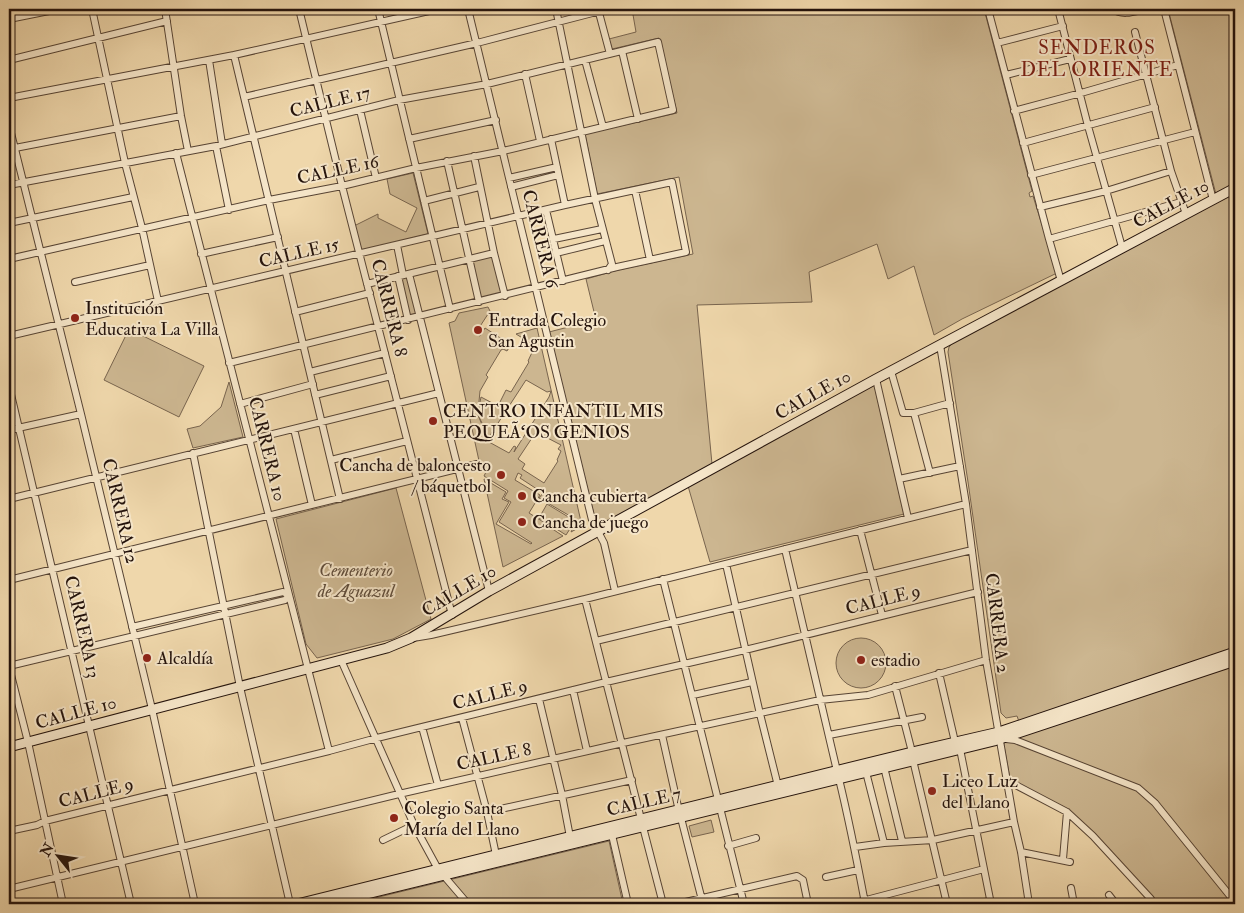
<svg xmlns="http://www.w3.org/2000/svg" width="1244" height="913" font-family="'IM FELL Double Pica',serif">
<rect width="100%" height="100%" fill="#efd7ab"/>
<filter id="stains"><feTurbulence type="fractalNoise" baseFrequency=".004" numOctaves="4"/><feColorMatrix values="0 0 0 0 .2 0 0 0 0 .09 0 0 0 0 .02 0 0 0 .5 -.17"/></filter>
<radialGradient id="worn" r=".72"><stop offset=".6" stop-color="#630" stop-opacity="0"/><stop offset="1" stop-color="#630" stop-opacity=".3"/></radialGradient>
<!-- green -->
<path fill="#ccb690" stroke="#78644e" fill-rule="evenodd" d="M 632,9 L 984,9 L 1032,191 L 1029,193 L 1030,197 L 1033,196 L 1057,273 L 962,319 L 934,335 L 914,266 L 888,279 L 877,244 L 809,272 L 812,302 L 697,305 L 712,464 L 603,524 L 595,519 L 549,332 L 596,320 L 586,279 L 618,270 L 693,254 L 679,177 L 597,194 L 585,134 L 677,113 L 659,38 L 612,49 L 609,39 L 636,32 Z
M 1168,9 L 1235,9 L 1235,904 L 1155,904 L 1156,903 L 1095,834 L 1069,810 L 1010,779 L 1003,740 L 1023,733 L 1017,716 L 1006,718 L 1001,713 L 968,482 L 948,352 L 949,347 L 954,342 L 1218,202 Z
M 413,173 L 428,234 L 360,251 L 354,226 L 378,214 L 378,218 L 406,232 L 417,208 L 390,194 L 387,179 Z
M 492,256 L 502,295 L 480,299 L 470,261 Z
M 408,275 L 418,316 L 408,318 L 399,277 Z
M 488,307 L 490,311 L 475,334 L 480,336 L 485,328 L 505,341 L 505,343 L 510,346 L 507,351 L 503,349 L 501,350 L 486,375 L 488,377 L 480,391 L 478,412 L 481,397 L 498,406 L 506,390 L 511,392 L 529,362 L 528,361 L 535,346 L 516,334 L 537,328 L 582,526 L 571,532 L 577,520 L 539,498 L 543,493 L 520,478 L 522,475 L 518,473 L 515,480 L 540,495 L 529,513 L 545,523 L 543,527 L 545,524 L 563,536 L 503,567 L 484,479 L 506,492 L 502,499 L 509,502 L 496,524 L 531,544 L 532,543 L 499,522 L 511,502 L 504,498 L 508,491 L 484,476 L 486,472 L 483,469 L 481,470 L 449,323 L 455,321 L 459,313 ZM 526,380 L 547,392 L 551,391 L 549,397 L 514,452 L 516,447 L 514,446 L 509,453 L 489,442 L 478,415 L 489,437 ZM 536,432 L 561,445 L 558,449 L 561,451 L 557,460 L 558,461 L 544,483 L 522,469 L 525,464 L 518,459 Z
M 129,329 L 204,366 L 179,417 L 104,380 Z
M 229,382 L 243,437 L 193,448 L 187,429 L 200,426 L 221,407 Z
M 874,384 L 904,514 L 710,562 L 688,486 Z
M 396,488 L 431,619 L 393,639 L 317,658 L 306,644 L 276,519 Z
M 547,504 L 575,521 L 566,535 L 539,518 Z
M836 663a25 25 0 1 1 50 0a25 25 0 1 1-50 0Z
M 711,820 L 714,832 L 692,837 L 689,826 Z
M 609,841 L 623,904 L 350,904 Z"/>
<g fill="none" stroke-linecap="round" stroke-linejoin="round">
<!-- street casing -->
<g stroke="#574434" stroke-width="8">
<path id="street" d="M 92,9 L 125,163 L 142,228 L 158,301
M 165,9 L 181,116 L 188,151
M 299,9 L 342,186 L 452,615
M 378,9 L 450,309
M 468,9 L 592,520 L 604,543 L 615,591
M 556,9 L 595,199 L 612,264 L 608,270
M 598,9 L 610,54
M 988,9 L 1049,239
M 1058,9 L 1088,126 L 1122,247
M 1112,9 C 1123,16 1133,12 1145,9
M 1164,9 L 1213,200
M 9,19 L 59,9
M 1135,32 L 1171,171 L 1186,214
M 997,43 L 1063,26
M 622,51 L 638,119
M 234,55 L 340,499
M 9,60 L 167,21
M 209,60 L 222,144
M 585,60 L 603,127
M 525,74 L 540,141
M 1006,75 L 1070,59
M 244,97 L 477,43 L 608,9
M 9,98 L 234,55 L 438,9
M 360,110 L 376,178
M 1014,111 L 1081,93 L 1178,65
M 9,125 L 81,414 L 152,709 L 195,904
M 409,139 L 496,120
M 551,139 L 565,205
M 1023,143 L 1155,107
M 216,146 L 229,210
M 15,148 L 181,116
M 176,153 L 329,751
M 474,156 L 494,253 L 505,296
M 447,161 L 479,302
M 1031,175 L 1195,132
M 509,178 L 557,167
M 9,185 L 216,146 L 399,100 L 487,84 L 658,42 L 673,110 L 503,151 L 416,168 L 342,186 L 269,200 L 9,259
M 511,187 L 558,175
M 635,190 L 650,260
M 424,201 L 479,187
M 1040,207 L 1106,191 L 1171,171
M 546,210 L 563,281
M 9,223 L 133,197
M 554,239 L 602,229
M 397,245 L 403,275
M 556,253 L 605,241
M 201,254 L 278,237
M 409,274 L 489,591
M 398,276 L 408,320
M 1061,281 L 1049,239 L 1181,202
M 75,282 L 150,265
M 367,284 L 494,253
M 295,312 L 370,293
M 9,336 L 565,205 L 672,182 L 686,252 L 617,267 L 229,363
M 940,345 L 966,504 L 986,660 L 1014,822 L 1021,852 L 1029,904
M 891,371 L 903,413 L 914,413 L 950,403
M 310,372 L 385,353
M 876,379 L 908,518
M 9,386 L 131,904
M 315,395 L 391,376
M 240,404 L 313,384
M 914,413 L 930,473
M 294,429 L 312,505
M 9,430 L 81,414
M 193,453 L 240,687 L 290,904
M 331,460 L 407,441
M 899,479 L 960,466
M 9,499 L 439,393
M 860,530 L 882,615
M 785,549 L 837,771
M 726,564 L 760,714 L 778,786
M 663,579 L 744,904
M 9,580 L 477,464
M 585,599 L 641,819
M 413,638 L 431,635 L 585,599 L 966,504
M 596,641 L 972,550
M 341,660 L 414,825 L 438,869 L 468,904
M 9,666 L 285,600 L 289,595 L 283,592 L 132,627
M 9,667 L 28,742 L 63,904
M 939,673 L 955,742
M 895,686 L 912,752
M 573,690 L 587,751
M 693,695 L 752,682
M 539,699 L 562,795 L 570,837
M 462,718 L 487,812 L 496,855
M 422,727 L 438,785
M 662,735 L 679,811
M 829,735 L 922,717
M 1006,739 L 1015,740 L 1138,788 L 1155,803 L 1235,902
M 960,749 L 991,904
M 913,760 L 947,904
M 884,767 L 902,841
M 866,772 L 884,843
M 839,779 C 849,820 857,861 865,903
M 1008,781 L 1067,812 L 1093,836 L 1151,899 L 1152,904
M 487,812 L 632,780
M 681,818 L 703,904
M 643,827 L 663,904
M 9,831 L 37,825 L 45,821 L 329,751 L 377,738 L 606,682 L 745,650 L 978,592
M 612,835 L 628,904
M 383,840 L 414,825
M 728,846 L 756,838
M 855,847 L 884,843 L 933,840 L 1014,822
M 1021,852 L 1070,862
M 1063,859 L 1067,812
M 826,877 L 858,870
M 1071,888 L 1074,904
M 9,889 L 399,794 L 623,743 L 820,700 L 868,695 L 986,660
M 1109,895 L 1116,904
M 677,904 L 797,876 L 803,880 L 808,904
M 851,904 L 984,869
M 975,904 L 990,901"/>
</g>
<!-- secondary casing -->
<g stroke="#24130c" stroke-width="11">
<path id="secondary" d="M 9,747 L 387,648 L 411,638 L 489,591 L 876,379 L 1235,188
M 297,904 L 912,752 L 999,732 L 1235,652
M 326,904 L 994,741 L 1235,661"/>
</g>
<!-- street -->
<use href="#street" stroke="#f5e5c8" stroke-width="6"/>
<!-- secondary -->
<use href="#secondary" stroke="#f5e5c8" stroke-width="9"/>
</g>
<!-- markers -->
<g fill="#8f2418" stroke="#f5e5c8" stroke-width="2">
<circle cx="75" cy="318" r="5"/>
<circle cx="478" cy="330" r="5"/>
<circle cx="433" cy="421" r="5"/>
<circle cx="501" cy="475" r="5"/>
<circle cx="522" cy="496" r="5"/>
<circle cx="522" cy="522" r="5"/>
<circle cx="147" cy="658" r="5"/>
<circle cx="861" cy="660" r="5"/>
<circle cx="932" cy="791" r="5"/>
<circle cx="394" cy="818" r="5"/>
</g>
<g text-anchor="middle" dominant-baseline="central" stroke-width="4" stroke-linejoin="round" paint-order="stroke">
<!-- street labels -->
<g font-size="18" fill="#24130c" stroke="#f5e5c8">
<text transform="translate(330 102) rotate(-14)">CALLE 17</text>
<text transform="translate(338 170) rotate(-12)">CALLE 16</text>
<text transform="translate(1171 204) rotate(-28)">CALLE 10</text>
<text transform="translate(540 239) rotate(76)">CARRERA 6</text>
<text transform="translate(299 253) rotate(-13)">CALLE 15</text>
<text transform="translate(389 308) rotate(76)">CARRERA 8</text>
<text transform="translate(813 395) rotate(-29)">CALLE 10</text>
<text transform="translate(267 449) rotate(76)">CARRERA 10</text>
<text transform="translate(120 511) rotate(77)">CARRERA 12</text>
<text transform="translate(459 591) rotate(-31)">CALLE 10</text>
<text transform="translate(883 600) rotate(-14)">CALLE 9</text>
<text transform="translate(997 623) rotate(83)">CARRERA 2</text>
<text transform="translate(82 627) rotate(77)">CARRERA 13</text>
<text transform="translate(490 695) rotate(-14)">CALLE 9</text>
<text transform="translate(76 713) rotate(-15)">CALLE 10</text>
<text transform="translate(494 757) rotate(-12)">CALLE 8</text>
<text transform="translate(96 793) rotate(-14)">CALLE 9</text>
<text transform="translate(644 802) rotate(-13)">CALLE 7</text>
</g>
<!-- poi labels -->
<g font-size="18" fill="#24130c" stroke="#f5e5c8" text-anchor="start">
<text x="85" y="308">Institución<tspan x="85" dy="21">Educativa La Villa</tspan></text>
<text x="488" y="320">Entrada Colegio<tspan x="488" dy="21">San Agustin</tspan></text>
<text x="443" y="411">CENTRO INFANTIL MIS<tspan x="443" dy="21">PEQUEÃ‘OS GENIOS</tspan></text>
<text x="491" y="465" text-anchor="end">Cancha de baloncesto<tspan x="491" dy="21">/ báquetbol</tspan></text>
<text x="532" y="496">Cancha cubierta</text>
<text x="532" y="522">Cancha de juego</text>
<text x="157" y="658">Alcaldía</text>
<text x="871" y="660">estadio</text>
<text x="942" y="781">Liceo Luz<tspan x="942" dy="21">del Llano</tspan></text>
<text x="404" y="808">Colegio Santa<tspan x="404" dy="21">María del Llano</tspan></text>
</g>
<!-- park labels -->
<g font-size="18" font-style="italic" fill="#5f4c3a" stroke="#f5e5c8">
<text x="356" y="570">Cementerio<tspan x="356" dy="21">de Aguazul</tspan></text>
</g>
<!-- neighbourhood labels -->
<g font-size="19" letter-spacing="1" fill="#7a1f14" stroke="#f5e5c8">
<text x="1097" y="48">SENDEROS<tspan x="1097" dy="22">DEL ORIENTE</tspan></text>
</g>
</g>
<!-- margin -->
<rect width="1244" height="913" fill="none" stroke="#efd7ab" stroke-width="30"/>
<rect x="10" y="10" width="1224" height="893" fill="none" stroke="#24130c" stroke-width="2.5"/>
<rect x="15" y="15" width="1214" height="883" fill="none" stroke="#24130c"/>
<!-- north arrow -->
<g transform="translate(58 856) rotate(300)" stroke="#f5e5c8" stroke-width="4" paint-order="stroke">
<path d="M0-4L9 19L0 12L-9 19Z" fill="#24130c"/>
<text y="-8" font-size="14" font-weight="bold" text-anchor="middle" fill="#24130c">N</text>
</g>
<rect width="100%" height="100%" filter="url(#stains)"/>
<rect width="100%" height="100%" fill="url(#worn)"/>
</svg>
